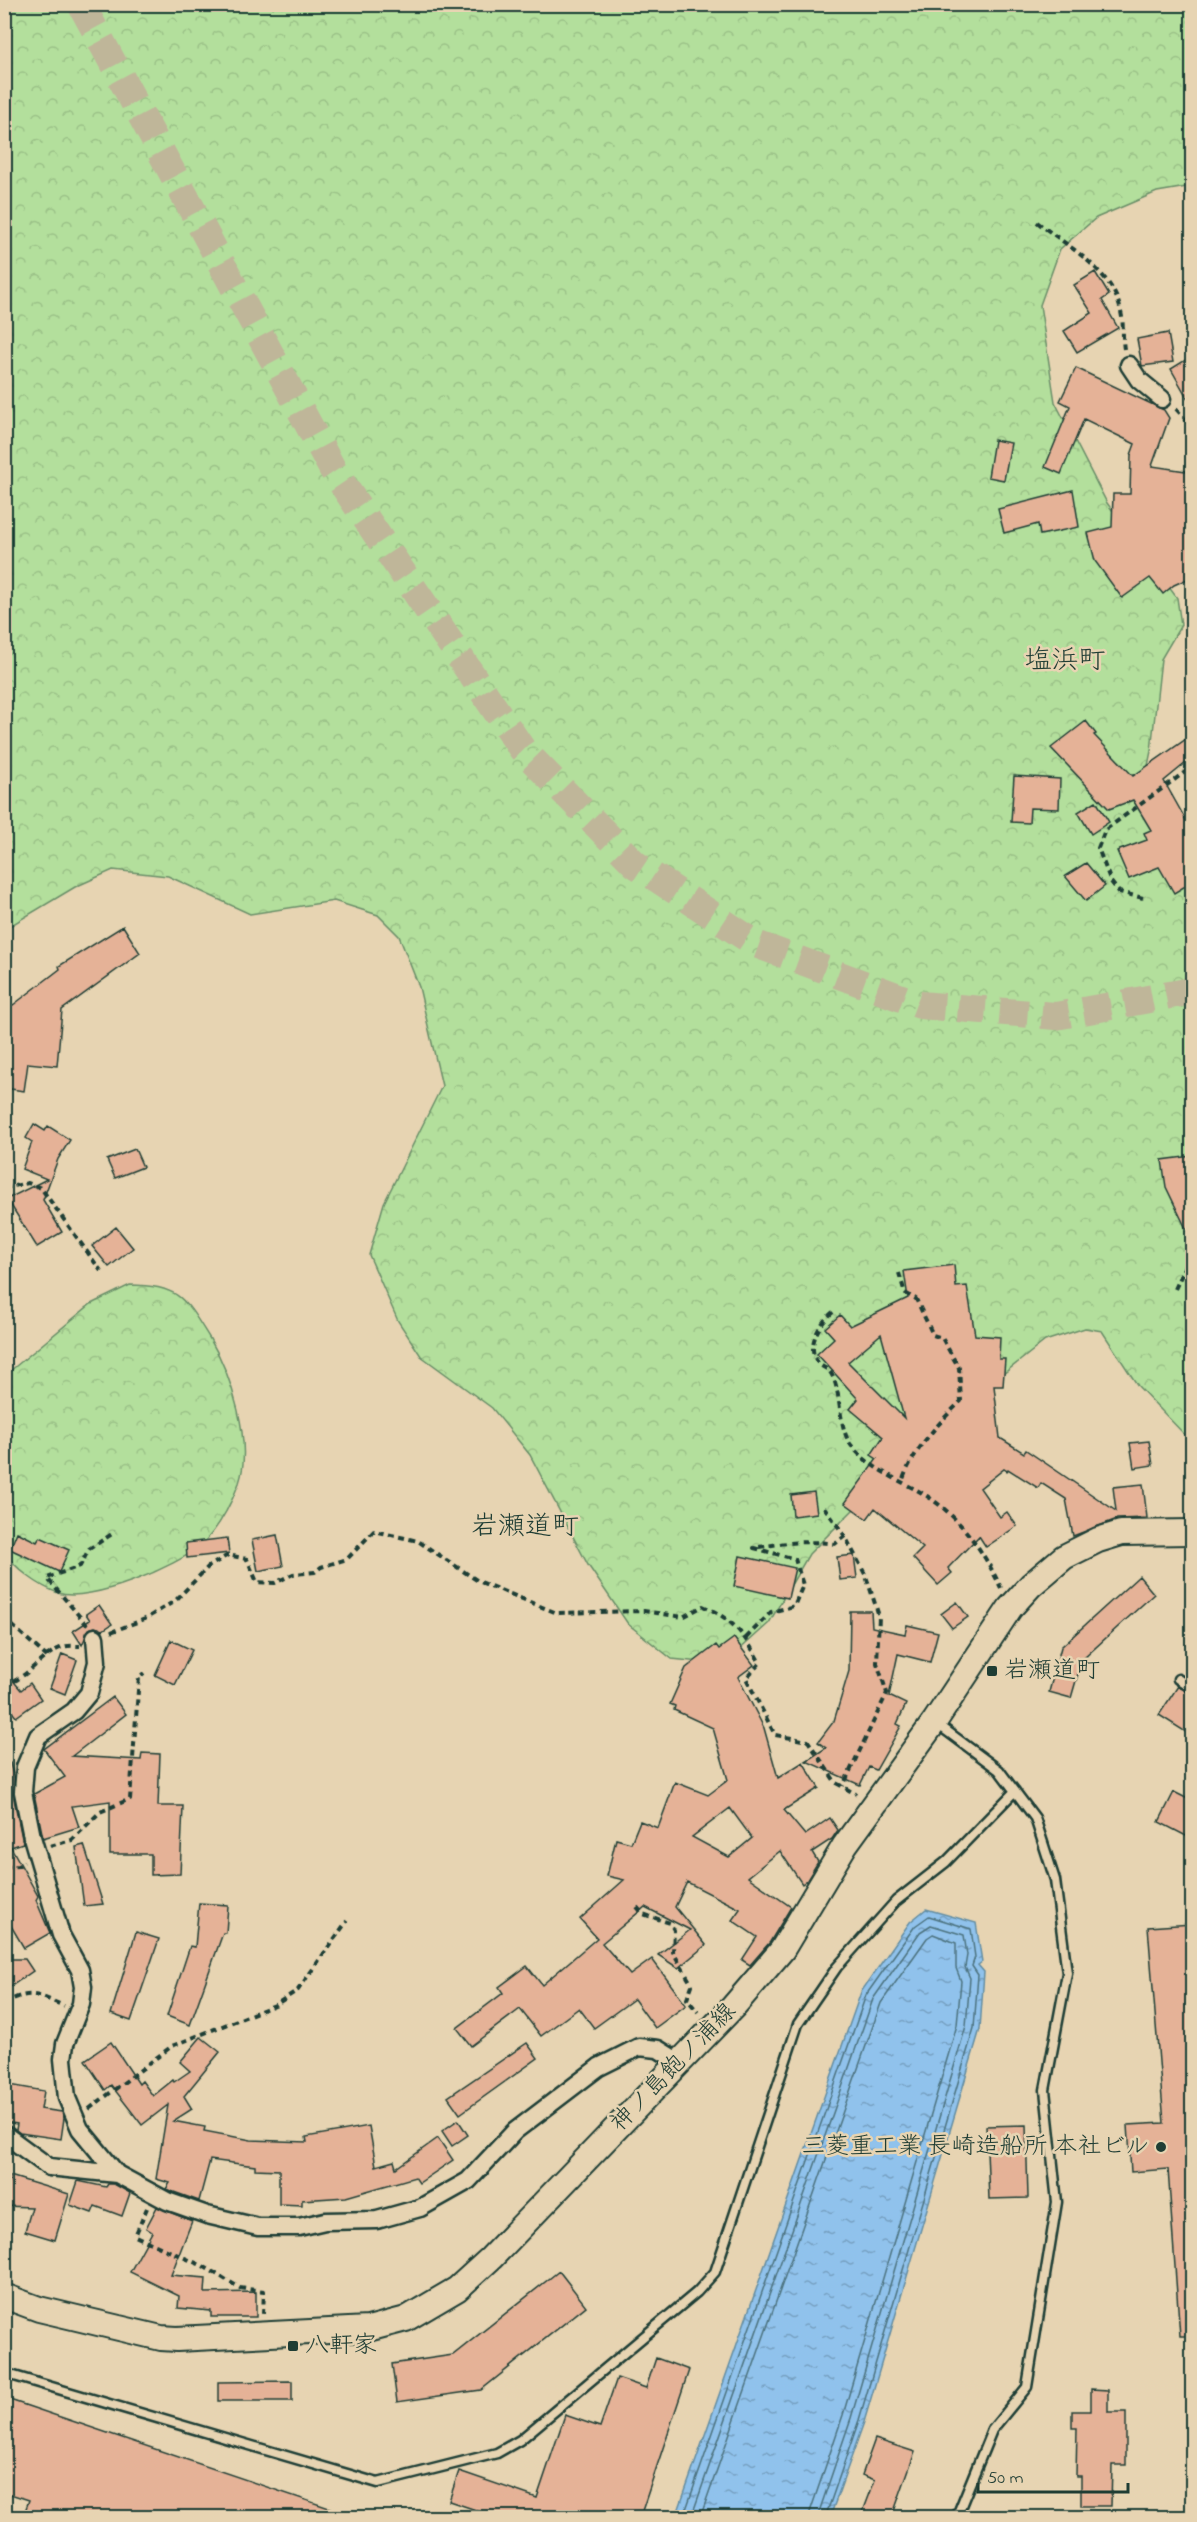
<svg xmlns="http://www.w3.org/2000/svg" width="1197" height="2522" font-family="'Indie Flower','Klee One',sans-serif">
<defs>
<pattern id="forest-crowns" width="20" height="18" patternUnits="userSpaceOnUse" patternTransform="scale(1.5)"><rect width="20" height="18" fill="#b3df9c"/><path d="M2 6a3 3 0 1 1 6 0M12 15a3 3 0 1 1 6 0" fill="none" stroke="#9ac087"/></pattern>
<pattern id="water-ripples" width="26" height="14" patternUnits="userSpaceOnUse" patternTransform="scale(1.5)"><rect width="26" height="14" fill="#90c2ec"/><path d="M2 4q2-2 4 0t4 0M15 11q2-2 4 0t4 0" fill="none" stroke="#759fc0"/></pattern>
</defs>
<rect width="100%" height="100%" fill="#e7d4b2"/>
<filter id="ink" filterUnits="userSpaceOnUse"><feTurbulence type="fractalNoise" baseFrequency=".0167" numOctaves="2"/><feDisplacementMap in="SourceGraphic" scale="12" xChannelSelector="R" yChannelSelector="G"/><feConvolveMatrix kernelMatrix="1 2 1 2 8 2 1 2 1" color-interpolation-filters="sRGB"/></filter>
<g filter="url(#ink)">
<!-- forest -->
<path fill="url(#forest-crowns)" stroke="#698e68" stroke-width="1.5" d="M 4,5 L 1192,5 L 1192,186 L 1157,192 L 1096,218 L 1060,249 L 1040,305 L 1055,402 L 1107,503 L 1177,598 L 1181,625 L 1161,659 L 1151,751 L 1141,800 L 1175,863 L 1192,876 L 1192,1439 L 1184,1434 L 1138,1386 L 1102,1331 L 1085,1328 L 1045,1341 L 937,1426 L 809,1554 L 769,1623 L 738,1651 L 710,1663 L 672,1659 L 628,1624 L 588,1565 L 530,1455 L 492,1408 L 421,1356 L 398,1321 L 369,1255 L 384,1203 L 442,1086 L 419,987 L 399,936 L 378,915 L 334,901 L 250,914 L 168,876 L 113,870 L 75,887 L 5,929 Z
M 130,1285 C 180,1285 185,1299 210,1339 C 231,1374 253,1443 239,1483 C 231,1504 218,1529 201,1545 C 178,1566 89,1604 58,1593 C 39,1586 15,1569 5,1552 L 4,1376 L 91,1304 Z"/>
<!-- water -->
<path fill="url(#water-ripples)" stroke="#638da2" stroke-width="1.5" d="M 926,1909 L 976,1923 L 982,1962 L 978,1965 L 984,1972 L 980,2029 L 864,2422 L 830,2517 L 676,2517 L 861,1992 L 910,1922 Z"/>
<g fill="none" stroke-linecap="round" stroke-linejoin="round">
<!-- shore -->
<path stroke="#4c727e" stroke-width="1.5" d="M 683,2518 L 866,1995 L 915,1926 L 929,1916 L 971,1929 L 975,1957 L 972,1966 L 978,1975 L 974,2028 L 859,2420 L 825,2518
M 691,2518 L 873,1999 L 920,1932 L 931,1925 L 964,1935 L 967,1955 L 965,1967 L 970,1978 L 966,2026 L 851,2418 L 817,2518
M 700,2518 L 881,2003 L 927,1938 L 933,1934 L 956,1943 L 956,1968 L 961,1981 L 957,2025 L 843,2415 L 808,2518"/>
</g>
<!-- building -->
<path fill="#e5b297" stroke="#1f3d34" stroke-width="1.5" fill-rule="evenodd" d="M 1095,272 L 1109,295 L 1102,300 L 1118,328 L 1077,352 L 1064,331 L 1092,313 L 1074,285 Z
M 1168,333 L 1173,362 L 1142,366 L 1137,339 Z
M 1192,356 L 1192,406 L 1171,369 Z
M 1076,368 L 1164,410 L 1169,418 L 1152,466 L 1192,472 L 1192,577 L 1174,585 L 1163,594 L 1150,578 L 1122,598 L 1095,561 L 1088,533 L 1112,527 L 1113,494 L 1130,494 L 1131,455 L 1135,444 L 1084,419 L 1061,474 L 1045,467 L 1070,406 L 1060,401 Z
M 994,440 L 1011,443 L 1004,480 L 988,477 Z
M 1073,490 L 1079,527 L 1040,535 L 1038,524 L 1004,533 L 998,509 Z
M 1086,721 L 1096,734 L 1094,735 L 1133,776 L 1192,735 L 1192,758 L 1164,781 L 1192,831 L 1192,882 L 1174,893 L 1159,867 L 1129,879 L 1117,851 L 1147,840 L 1144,833 L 1151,830 L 1133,800 L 1109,809 L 1051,748 Z
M 1014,776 L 1060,779 L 1059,809 L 1030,808 L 1029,823 L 1011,822 Z
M 1096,801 L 1109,822 L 1091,834 L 1078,812 Z
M 1086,863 L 1105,886 L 1086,901 L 1065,876 Z
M 123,926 L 140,953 L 62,1010 L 57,1066 L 28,1063 L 24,1091 L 4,1088 L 4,1012 L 60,969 L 59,966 Z
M 34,1124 L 45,1131 L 48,1126 L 70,1140 L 58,1159 L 43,1200 L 62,1232 L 37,1247 L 7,1199 L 47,1179 L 22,1169 L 32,1142 L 26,1138 Z
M 135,1149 L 143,1167 L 115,1178 L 107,1160 Z
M 1192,1156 L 1192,1241 L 1166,1187 L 1162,1160 Z
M 116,1227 L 133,1248 L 109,1267 L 92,1246 Z
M 954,1265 L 956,1287 L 967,1286 L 975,1335 L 1000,1337 L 999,1359 L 1005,1359 L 1003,1386 L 994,1386 L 1000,1438 L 1024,1453 L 1026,1450 L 1116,1511 L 1113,1487 L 1143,1484 L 1147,1518 L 1117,1519 L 1073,1536 L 1066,1499 L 1041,1483 L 1038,1488 L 1008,1469 L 1007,1471 L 1004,1469 L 980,1488 L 1000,1517 L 1007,1512 L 1017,1526 L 986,1547 L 979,1536 L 948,1568 L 952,1573 L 938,1585 L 913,1558 L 923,1548 L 875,1508 L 867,1519 L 845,1503 L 877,1459 L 871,1455 L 883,1437 L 850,1409 L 858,1399 L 817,1354 L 834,1338 L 825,1328 L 840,1315 L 850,1326 L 908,1298 L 904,1271 ZM 881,1334 L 904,1418 L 848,1362 Z
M 1149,1441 L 1153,1465 L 1134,1468 L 1130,1443 Z
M 814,1492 L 817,1513 L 793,1516 L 791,1495 Z
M 17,1532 L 37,1542 L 40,1537 L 69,1550 L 59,1572 L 10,1549 Z
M 277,1535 L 283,1566 L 258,1571 L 252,1540 Z
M 227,1538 L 229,1553 L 187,1558 L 186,1543 Z
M 854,1555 L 857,1578 L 840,1580 L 837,1557 Z
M 740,1556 L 795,1568 L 788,1598 L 734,1586 Z
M 1139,1576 L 1154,1594 L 1082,1660 L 1071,1698 L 1049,1692 L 1061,1647 Z
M 957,1602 L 968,1617 L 952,1628 L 941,1614 Z
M 99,1605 L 112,1624 L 103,1630 L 95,1627 L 89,1629 L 82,1645 L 73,1631 L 90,1620 L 86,1614 Z
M 850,1611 L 871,1611 L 872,1627 L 905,1634 L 907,1625 L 938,1632 L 930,1662 L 898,1654 L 889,1696 L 906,1704 L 897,1724 L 901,1726 L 876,1770 L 869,1767 L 860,1785 L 806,1761 L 826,1748 L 818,1742 L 834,1721 L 849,1671 Z
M 734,1638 L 754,1665 L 738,1677 L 764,1728 L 778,1778 L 803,1762 L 819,1788 L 784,1810 L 805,1835 L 830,1818 L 838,1830 L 832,1839 L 812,1852 L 818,1862 L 807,1880 L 802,1884 L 780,1851 L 748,1877 L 791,1907 L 770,1942 L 750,1965 L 742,1960 L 757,1937 L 732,1920 L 740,1909 L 687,1882 L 675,1907 L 706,1945 L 678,1968 L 658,1955 L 690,1930 L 645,1907 L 602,1943 L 630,1975 L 652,1959 L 686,2005 L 655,2028 L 634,1999 L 594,2028 L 579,2008 L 541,2036 L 520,2009 L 471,2046 L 457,2028 L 503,1993 L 499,1987 L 527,1966 L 542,1985 L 597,1938 L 580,1919 L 624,1880 L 607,1876 L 616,1839 L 631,1843 L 640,1821 L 658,1828 L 675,1782 L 708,1795 L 728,1780 L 713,1728 L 674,1710 L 675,1706 L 670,1704 L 686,1668 L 716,1645 L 719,1649 ZM 730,1808 L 752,1838 L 729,1857 L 692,1837 Z
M 171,1640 L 192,1650 L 175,1685 L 155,1675 Z
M 62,1654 L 77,1660 L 65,1694 L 50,1688 Z
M 4,1670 L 21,1690 L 30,1683 L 41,1699 L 16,1717 L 4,1701 Z
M 1178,1686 L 1192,1695 L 1192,1736 L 1159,1715 Z
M 113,1697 L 126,1714 L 72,1756 L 141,1760 L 142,1753 L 160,1754 L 158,1806 L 183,1806 L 180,1874 L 151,1875 L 151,1854 L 110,1854 L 110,1801 L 72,1806 L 79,1827 L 43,1838 L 34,1794 L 65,1777 L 44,1749 Z
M 4,1763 L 10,1763 L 14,1778 L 13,1794 L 23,1843 L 11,1847 L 38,1896 L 36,1900 L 50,1933 L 24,1948 L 4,1914 Z
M 1174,1792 L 1192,1801 L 1192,1839 L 1159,1822 Z
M 84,1845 L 103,1904 L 84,1906 L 76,1847 Z
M 199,1903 L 228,1905 L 226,1933 L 223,1933 L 190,2025 L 167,2016 L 190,1946 L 195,1947 Z
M 1192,1924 L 1192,2336 L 1180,2336 L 1168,2169 L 1131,2172 L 1128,2125 L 1164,2123 L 1148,1927 Z
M 136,1932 L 159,1939 L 131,2021 L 111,2014 Z
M 4,1959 L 25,1959 L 33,1971 L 4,1991 Z
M 201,2037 L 220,2052 L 184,2096 L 192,2109 L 173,2121 L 205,2127 L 204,2131 L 251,2140 L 307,2142 L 306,2137 L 369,2126 L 376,2166 L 394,2161 L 396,2168 L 438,2138 L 453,2160 L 419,2183 L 415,2177 L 346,2197 L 302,2200 L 302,2205 L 279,2204 L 279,2170 L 255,2169 L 255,2166 L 210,2160 L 199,2201 L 171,2191 L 166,2189 L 170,2183 L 156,2179 L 168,2105 L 142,2125 L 111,2085 L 105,2090 L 85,2060 L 111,2042 L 139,2084 L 142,2081 L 153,2096 L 173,2080 L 174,2082 L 190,2071 L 180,2062 Z
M 527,2043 L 538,2058 L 460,2114 L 448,2097 Z
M 4,2084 L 44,2091 L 41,2109 L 62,2112 L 64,2118 L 61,2139 L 20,2133 L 16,2130 L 17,2124 L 4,2122 Z
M 458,2120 L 468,2135 L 452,2146 L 442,2131 Z
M 1026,2125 L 1028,2198 L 989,2199 L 986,2126 Z
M 10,2176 L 69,2194 L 55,2240 L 25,2231 L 32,2207 L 4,2206 L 4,2181 L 9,2182 Z
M 78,2181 L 106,2187 L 108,2184 L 114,2184 L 130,2193 L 122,2216 L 95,2206 L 92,2213 L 70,2205 Z
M 157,2207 L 192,2221 L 171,2275 L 206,2278 L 205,2293 L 256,2292 L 256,2317 L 211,2317 L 211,2311 L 178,2308 L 179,2296 L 130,2272 L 152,2232 L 146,2228 Z
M 559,2271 L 586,2306 L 481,2390 L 397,2402 L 392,2364 L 453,2355 Z
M 656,2358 L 689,2370 L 640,2517 L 497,2517 L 449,2501 L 459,2471 L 537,2498 L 565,2415 L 600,2427 L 617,2378 L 646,2388 Z
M 292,2381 L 292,2401 L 218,2401 L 218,2382 Z
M 1091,2389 L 1108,2390 L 1108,2412 L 1126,2412 L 1126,2465 L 1112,2465 L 1111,2506 L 1081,2506 L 1081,2476 L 1076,2476 L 1077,2428 L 1072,2428 L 1072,2411 L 1091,2411 Z
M 4,2398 L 350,2515 L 350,2517 L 81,2517 L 68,2513 L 67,2517 L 23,2517 L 29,2500 L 4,2492 Z
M 875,2439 L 915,2452 L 892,2517 L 861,2517 L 875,2480 L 862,2475 Z"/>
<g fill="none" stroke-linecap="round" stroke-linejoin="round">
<!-- trunk-tunnel -->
<path stroke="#bfb699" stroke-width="28" stroke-dasharray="28 14" stroke-linecap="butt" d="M 81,4 L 333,470 L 522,749 L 635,864 L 756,944 L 920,1005 L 1056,1016 L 1192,991"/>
<!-- service casing -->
<g stroke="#1f3d34" stroke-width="13">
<path id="service" d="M 1178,1679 L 1192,1688
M 936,1723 L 999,1770 L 1035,1818 L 1055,1880 L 1067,1973 L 1045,2090 L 1057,2202 L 1027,2387 L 992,2430 L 956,2518
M 4,2373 L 378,2483 L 497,2453 L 520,2440 L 697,2292 L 715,2272 L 798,2024 L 837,1967 L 896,1901 L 946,1862 L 1015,1791"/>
</g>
<!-- minor casing -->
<g stroke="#1f3d34" stroke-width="21">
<path id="minor" d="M 1129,365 L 1139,380 L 1162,399
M 95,1637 L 97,1662 L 89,1693 L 74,1711 L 38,1736 L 25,1767 L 23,1792 L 32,1837 L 61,1935 L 80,1970 L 83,1987 L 81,2004 L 65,2044 L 63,2059 L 67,2098 L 80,2129 L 117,2174 L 167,2201 L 207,2215 L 258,2227 L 299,2227 L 325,2221 L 377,2220 L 420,2208 L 468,2181 L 515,2131 L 599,2067 L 639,2047 L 658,2049 L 679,2062
M 4,2134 L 49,2167 L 117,2174"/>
</g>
<!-- secondary casing -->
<g stroke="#1f3d34" stroke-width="28">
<path id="secondary" d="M 4,2296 L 39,2309 L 161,2338 L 177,2339 L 368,2329 L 406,2319 L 457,2289 L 491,2258 L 733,2007 L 782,1950 L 845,1845 L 935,1721 L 1010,1608 L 1031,1585 L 1064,1557 L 1098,1540 L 1121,1533 L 1192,1532"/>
</g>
<!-- path -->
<path stroke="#1f3d34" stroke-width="4" stroke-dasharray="6 4.5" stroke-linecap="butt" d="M 1037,222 C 1068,247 1113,270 1121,312 C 1124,324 1122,337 1124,349
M 1176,409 L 1192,426
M 1143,898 L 1119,892 L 1111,882 L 1098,848 L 1105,830 L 1192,767
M 4,1188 L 28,1183 L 41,1188 L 101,1271
M 899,1273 L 905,1293 L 916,1299 L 933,1335 L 942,1338 L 959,1368 L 961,1401 C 937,1425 913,1450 902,1482
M 1175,1289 L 1190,1257 L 1192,1256
M 833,1312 C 820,1323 804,1347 819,1364 C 822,1367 827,1368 830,1372 C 842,1387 837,1426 851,1445 C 870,1470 901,1480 927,1496 C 961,1518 984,1552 1001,1588
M 824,1507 L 845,1536
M 4,1618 L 47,1657
M 87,1625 L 47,1578 L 80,1566 L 89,1549 L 115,1532
M 111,1632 L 145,1619 L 175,1601 L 208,1567 L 228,1555 L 247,1559 L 257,1582 L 275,1583 L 293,1574 L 315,1572 L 321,1567 L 347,1559 L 374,1531 L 418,1541 L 478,1581 L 557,1613 L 644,1611 L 683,1617 L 703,1606 C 733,1619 744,1634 760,1663 L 746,1678 L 775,1735 L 808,1741 L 836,1783 L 856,1794
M 746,1638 L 771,1612 L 794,1606 L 803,1585 L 795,1559 L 754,1548 C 782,1543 807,1540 835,1544 L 845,1536 L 866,1576 L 879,1616 L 877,1663 L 887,1693 L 843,1786
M 4,1685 C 27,1679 39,1657 60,1648 C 66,1645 74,1646 80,1646
M 50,1846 L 72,1840 L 100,1812 L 130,1799 L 139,1677 L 144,1673
M 4,1867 L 18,1866 L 24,1862
M 637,1907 L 643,1914 L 670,1923 L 674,1930 L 673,1952 L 692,1985 L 687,1999 L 698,2012
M 4,2003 C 31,1989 38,1995 64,2006
M 89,2109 L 172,2046 L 275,2005 L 298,1990 L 347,1921
M 147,2208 L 135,2236 L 203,2266 L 240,2288 L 264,2291 L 263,2314"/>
<!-- service -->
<use href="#service" stroke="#e7d4b2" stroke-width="8"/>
<!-- minor -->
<use href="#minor" stroke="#e7d4b2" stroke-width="16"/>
<!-- secondary -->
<use href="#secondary" stroke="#e7d4b2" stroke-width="24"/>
</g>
</g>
<!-- markers -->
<g fill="#1f3d34" stroke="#e7d4b2" stroke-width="2">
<rect x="986" y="1665" width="12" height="12" rx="3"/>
<circle cx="1161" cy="2147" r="6"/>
<rect x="287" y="2340" width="12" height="12" rx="3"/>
</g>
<g text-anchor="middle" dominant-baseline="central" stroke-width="5" stroke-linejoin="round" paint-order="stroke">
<!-- poi labels -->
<g font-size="24" fill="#1f3d34" stroke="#e7d4b2" text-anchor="start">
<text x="1004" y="1671">岩瀬道町</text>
<text x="1149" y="2147" text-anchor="end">三菱重工業 長崎造船所 本社ビル</text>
<text x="305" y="2346">八軒家</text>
</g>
<!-- street labels -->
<g font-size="24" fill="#1f3d34" stroke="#e7d4b2">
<text transform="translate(674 2068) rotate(-46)">神ノ島飽ノ浦線</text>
</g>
<!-- quarter labels -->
<g font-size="27" fill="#1f3d34" stroke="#e7d4b2">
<text x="1065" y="661">塩浜町</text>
<text x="525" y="1527">岩瀬道町</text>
</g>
</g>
<!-- margin -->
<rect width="1197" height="2522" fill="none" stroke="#e7d4b2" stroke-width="24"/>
<rect x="12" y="12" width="1173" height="2498" fill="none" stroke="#1f3d34" stroke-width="2" filter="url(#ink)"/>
<!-- scale -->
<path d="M978 2483v9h150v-9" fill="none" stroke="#1f3d34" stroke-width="3"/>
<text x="987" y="2483" font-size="18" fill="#1f3d34" stroke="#e7d4b2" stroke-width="4.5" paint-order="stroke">50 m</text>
</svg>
